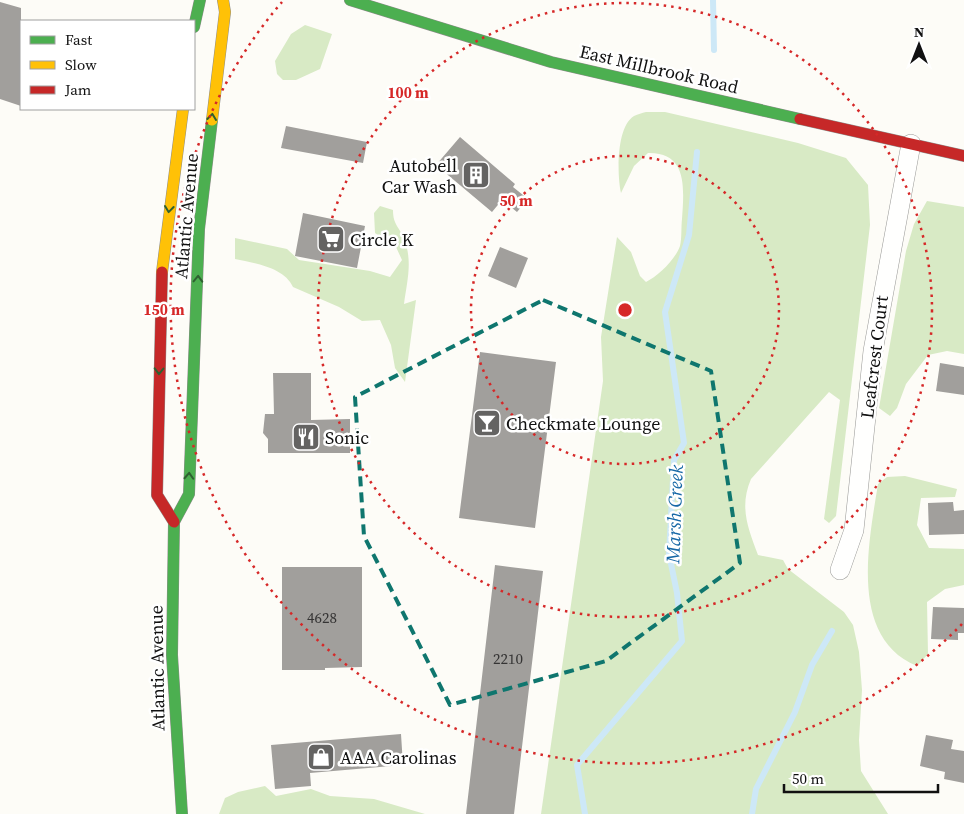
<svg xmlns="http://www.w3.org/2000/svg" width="964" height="814" font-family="'Source Serif 4',serif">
<rect width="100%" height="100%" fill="#fdfcf7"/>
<!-- forest -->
<path fill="#d8eac5" d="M 305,25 L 332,34 L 320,69 L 296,80 L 283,80 L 277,74 L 275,61 L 291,34 Z
M 646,112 L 665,112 L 798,143 L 846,158 L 868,185 L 870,225 L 836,516 L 829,523 L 824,519 L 840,400 L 829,392 L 751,479 C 739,507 748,528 758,555 L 783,560 L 788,569 L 844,612 L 853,625 L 859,652 L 862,690 L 859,740 L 861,771 L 888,814 L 541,814 L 603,381 L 601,337 L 617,237 L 631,252 L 640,276 L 646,282 C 658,276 675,260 680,246 C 682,238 681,227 682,219 C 684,189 688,152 648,153 L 634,166 L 621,193 C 617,175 616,127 634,116 C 638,114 642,113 646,112 Z
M 927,201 L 964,207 L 964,354 L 947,351 L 928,355 L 906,384 L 897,408 L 890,416 L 879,408 L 906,251 L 914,224 Z
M 380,206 L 393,210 C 393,225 399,226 404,239 C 413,261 407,281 404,304 L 416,300 L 405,382 L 395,368 L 391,345 L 380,320 L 362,321 L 339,307 L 293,287 C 284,267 254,263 235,259 L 235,238 L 287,249 L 299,260 L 370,271 L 390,277 L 402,260 L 396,247 L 375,233 L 374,213 Z
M 905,476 L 957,489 L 955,497 L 921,498 L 917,525 L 929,548 L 964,549 L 964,585 L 945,589 L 927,602 L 928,654 L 917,666 C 848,638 869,541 878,484 L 887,477 Z
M 265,786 L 276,796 L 311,789 L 330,796 L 374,799 L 425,814 L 219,814 L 225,798 L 238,792 Z"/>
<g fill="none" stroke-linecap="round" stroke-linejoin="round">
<!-- stream -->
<path stroke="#cde8f7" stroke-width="6" d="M 713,0 L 714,50
M 585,814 L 577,765 L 682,641 L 677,593 L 669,554 L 674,460 L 684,443 L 665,312 L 689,235 L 697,152
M 752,814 L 756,789 L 795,712 L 812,665 L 832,631"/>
</g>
<!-- building -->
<path fill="#a19f9c" d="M 0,2 L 21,8 L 21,106 L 0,99 Z
M 286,126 L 367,142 L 363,163 L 281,148 Z
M 460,137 L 515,184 L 513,187 L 528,199 L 517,212 L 502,200 L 492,212 L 436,165 Z
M 303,213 L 365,226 L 357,268 L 295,256 Z
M 500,247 L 528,258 L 516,288 L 488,276 Z
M 480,352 L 556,362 L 535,528 L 459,518 Z
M 940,363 L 964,367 L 964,395 L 936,391 Z
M 273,373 L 311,373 L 311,420 L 350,419 L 350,453 L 268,453 L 268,439 L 263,433 L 265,414 L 274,414 Z
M 953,502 L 954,511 L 964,510 L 964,534 L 929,535 L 928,503 Z
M 495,565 L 543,571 L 514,814 L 466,814 Z
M 282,567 L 362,567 L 362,667 L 325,668 L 325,670 L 282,670 Z
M 933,607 L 964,608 L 964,633 L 958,633 L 958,640 L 931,639 Z
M 401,734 L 403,765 L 310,773 L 311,786 L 275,789 L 271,745 Z
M 926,735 L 953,740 L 951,749 L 964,751 L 964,783 L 944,779 L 945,772 L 920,766 Z"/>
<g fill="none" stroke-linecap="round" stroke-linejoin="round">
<!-- street casing -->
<g stroke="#979795" stroke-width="20">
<path id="street" d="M 840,570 L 854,530 L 873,351 L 911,144"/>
</g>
<!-- fast casing -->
<g stroke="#8e8d8b" stroke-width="12">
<path id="fast" d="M 350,0 L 551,62 L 800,119
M 194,27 L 200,0
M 182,814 L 172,655 L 174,522 L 189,494 L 199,229 L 212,120"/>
</g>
<!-- slow casing -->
<g stroke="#8e8d8b" stroke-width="12">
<path id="slow" d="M 212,120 L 225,12 L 223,0
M 162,272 L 183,109"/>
</g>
<!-- jam casing -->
<g stroke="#8e8d8b" stroke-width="12">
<path id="jam" d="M 800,119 L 964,156
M 162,272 L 157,495 L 174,522"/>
</g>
<!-- street -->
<use href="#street" stroke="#fffffe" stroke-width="19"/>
<!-- fast -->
<use href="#fast" stroke="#4caf50" stroke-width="11"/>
<!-- slow -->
<use href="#slow" stroke="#ffc107" stroke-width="11"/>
<!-- jam -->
<use href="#jam" stroke="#c62828" stroke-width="11"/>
</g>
<!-- one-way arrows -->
<defs><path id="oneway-chevron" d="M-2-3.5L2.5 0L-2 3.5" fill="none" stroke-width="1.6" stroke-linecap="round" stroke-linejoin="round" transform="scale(1.25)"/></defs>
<g stroke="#2e6030">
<use href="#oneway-chevron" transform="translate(212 117) rotate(-83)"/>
<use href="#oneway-chevron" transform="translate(169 209) rotate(97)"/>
<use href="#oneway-chevron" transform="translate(198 279) rotate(-88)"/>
<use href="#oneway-chevron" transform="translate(159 371) rotate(91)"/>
<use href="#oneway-chevron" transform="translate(189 476) rotate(-87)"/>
</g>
<!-- marked area -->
<path fill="none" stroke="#0f766e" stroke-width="4" stroke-dasharray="10 6" stroke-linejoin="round" d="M 543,300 L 711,371 L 740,563 L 606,661 L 450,705 L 364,536 L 355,397 Z"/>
<!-- distance rings -->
<g fill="none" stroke="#d62828" stroke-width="2.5" stroke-dasharray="2.5 5">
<circle cx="625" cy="310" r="154"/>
<circle cx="625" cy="310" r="307"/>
<path d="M962 624A461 461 0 0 1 282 2"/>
</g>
<!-- icons -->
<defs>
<g id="building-square" transform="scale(1.4375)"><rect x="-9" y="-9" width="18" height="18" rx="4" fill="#646362" stroke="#fff"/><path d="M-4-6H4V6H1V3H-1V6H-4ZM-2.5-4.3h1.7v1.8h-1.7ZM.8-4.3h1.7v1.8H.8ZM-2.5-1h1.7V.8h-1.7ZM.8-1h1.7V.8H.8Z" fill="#fff"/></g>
<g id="supermarket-square" transform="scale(1.4375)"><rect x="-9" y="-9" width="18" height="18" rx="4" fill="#646362" stroke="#fff"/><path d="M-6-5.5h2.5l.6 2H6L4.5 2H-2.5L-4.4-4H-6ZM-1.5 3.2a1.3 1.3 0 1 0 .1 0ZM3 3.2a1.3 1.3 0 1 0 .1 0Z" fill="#fff"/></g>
<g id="bar-square" transform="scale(1.4375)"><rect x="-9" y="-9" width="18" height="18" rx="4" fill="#646362" stroke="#fff"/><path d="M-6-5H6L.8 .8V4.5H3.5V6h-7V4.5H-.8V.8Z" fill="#fff"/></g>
<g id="restaurant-square" transform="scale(1.4375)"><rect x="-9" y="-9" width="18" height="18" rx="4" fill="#646362" stroke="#fff"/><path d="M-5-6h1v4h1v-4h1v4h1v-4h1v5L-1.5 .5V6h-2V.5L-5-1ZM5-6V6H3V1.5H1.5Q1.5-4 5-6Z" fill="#fff"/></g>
<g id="shop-square" transform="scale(1.4375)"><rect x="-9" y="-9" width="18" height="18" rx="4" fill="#646362" stroke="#fff"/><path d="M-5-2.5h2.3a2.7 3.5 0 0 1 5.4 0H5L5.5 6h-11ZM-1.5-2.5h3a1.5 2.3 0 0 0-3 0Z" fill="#fff"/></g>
</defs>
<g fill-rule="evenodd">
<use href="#building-square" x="476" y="175"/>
<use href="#supermarket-square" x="331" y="239"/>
<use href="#bar-square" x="487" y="423"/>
<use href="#restaurant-square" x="306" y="437"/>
<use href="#shop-square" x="321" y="757"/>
</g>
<g text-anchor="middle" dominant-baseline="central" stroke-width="5" stroke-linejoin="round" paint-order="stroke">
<!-- number labels -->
<g font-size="15" fill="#353434">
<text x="322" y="617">4628</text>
<text x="508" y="658">2210</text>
</g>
<!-- street labels -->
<g font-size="18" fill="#111" stroke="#fff">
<text transform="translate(659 69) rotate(13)">East Millbrook Road</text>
<text transform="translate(186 216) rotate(-85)">Atlantic Avenue</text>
<text transform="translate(874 357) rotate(-83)">Leafcrest Court</text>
<text transform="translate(157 668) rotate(-91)">Atlantic Avenue</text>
</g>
<!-- poi labels -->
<g font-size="18" fill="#111" stroke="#fff" text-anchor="start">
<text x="457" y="165" text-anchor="end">Autobell<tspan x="457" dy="21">Car Wash</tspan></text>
<text x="350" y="239">Circle K</text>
<text x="506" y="423">Checkmate Lounge</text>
<text x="325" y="437">Sonic</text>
<text x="340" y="757">AAA Carolinas</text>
</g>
<!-- water labels -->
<g font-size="19" font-style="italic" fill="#1768a6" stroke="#fff">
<text transform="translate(674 514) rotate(-88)">Marsh Creek</text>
</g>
</g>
<circle cx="625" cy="310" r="8" fill="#d62828" stroke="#fff" stroke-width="2.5"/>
<g font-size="15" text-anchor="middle" font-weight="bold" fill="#d62828" stroke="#fff" stroke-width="5" stroke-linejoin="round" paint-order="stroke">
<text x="408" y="98">100 m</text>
<text x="516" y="206">50 m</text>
<text x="164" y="315">150 m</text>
</g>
<!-- legend -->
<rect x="20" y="20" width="175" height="90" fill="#ffffff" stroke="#a0a0a0"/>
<rect x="30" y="36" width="25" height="8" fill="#4caf50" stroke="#a0a0a0"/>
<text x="65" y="45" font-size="15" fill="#111111">Fast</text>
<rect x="30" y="61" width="25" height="8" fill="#ffc107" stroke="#a0a0a0"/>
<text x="65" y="70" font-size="15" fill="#111111">Slow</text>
<rect x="30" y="86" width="25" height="8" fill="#c62828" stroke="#a0a0a0"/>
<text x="65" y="95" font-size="15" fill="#111111">Jam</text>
<!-- north arrow -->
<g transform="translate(919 45)" stroke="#ffffff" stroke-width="4" paint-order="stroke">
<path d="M0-4L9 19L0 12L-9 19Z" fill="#111111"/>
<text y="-8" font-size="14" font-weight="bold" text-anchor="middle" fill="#111111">N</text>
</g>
<!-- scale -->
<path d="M784 784v8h154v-8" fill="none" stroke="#111111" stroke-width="2.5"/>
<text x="792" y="784" font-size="15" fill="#111111" stroke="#ffffff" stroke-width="4" paint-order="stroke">50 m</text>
</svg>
